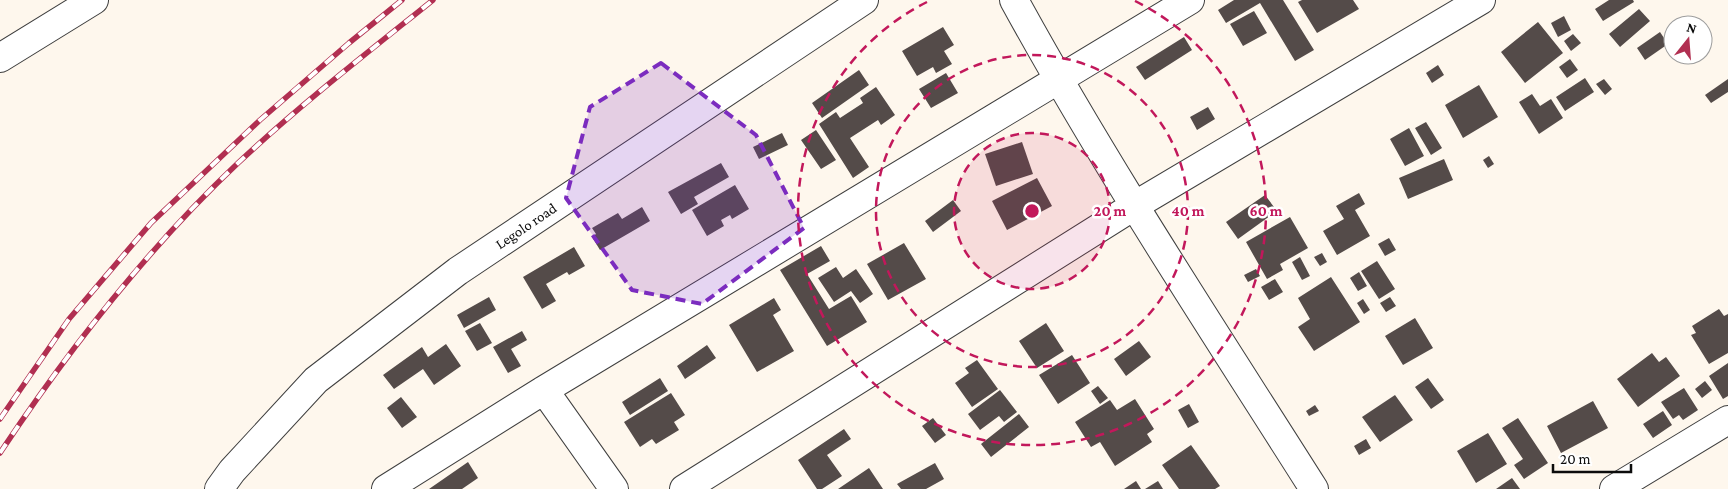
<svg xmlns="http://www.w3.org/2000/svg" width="1728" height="489" font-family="'Crimson Pro',serif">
<rect width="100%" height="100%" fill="#fef7ed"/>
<!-- building -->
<path fill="#544b49" d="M 1234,0 L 1283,0 L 1314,50 L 1295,61 L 1260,3 L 1226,23 L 1218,10 Z
M 1302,0 L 1353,0 L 1359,9 L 1317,33 L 1298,2 Z
M 1609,0 L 1633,0 L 1634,2 L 1603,21 L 1595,9 Z
M 1639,9 L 1650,21 L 1620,47 L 1609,34 Z
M 1254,11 L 1267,33 L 1243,46 L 1230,24 Z
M 1564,16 L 1571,30 L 1558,37 L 1551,23 Z
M 1538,22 L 1563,53 L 1525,83 L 1501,52 Z
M 943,27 L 954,45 L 944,51 L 952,64 L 936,73 L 933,67 L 917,76 L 902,51 Z
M 1660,32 L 1668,44 L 1645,60 L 1637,48 Z
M 1573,34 L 1581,43 L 1571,51 L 1564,41 Z
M 1184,37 L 1192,50 L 1145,80 L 1136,67 Z
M 1570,59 L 1578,70 L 1567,78 L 1559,67 Z
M 1438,65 L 1444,75 L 1432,83 L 1426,73 Z
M 859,70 L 869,85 L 822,118 L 812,103 Z
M 946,73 L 958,93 L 931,108 L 919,89 Z
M 1585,78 L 1594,92 L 1565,111 L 1556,97 Z
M 1604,79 L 1612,89 L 1605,95 L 1596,84 Z
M 1728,79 L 1728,92 L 1711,103 L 1705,95 Z
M 1479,85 L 1498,117 L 1463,138 L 1445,105 Z
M 876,87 L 895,115 L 881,125 L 878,120 L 850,138 L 869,167 L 853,178 L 819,124 L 836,112 L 840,118 L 863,103 L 860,98 Z
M 1532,94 L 1540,106 L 1551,99 L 1563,118 L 1539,134 L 1519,102 Z
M 1208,107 L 1215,119 L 1197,130 L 1190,117 Z
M 1426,122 L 1442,148 L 1431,155 L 1415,128 Z
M 1409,128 L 1424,156 L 1405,166 L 1390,139 Z
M 816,130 L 836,160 L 821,169 L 801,140 Z
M 782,133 L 788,145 L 759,159 L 753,147 Z
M 1022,142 L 1033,174 L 996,186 L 985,154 Z
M 1489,156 L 1494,164 L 1488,168 L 1483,160 Z
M 1444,159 L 1453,180 L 1408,199 L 1399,178 Z
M 721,163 L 729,177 L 694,197 L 698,204 L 681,214 L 668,192 Z
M 1037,178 L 1052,206 L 1007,230 L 992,201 Z
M 735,185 L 749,209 L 732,219 L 730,215 L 721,220 L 724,226 L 707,236 L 692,210 Z
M 1359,193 L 1365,204 L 1355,210 L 1370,236 L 1337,255 L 1323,231 L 1344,219 L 1336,206 Z
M 1265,195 L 1277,211 L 1238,239 L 1226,222 Z
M 953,200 L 961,211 L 933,232 L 925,221 Z
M 642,207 L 650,221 L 600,250 L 592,237 L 596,234 L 592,228 L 618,213 L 622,219 Z
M 1290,217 L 1308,248 L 1280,264 L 1283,270 L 1267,279 L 1246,242 Z
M 1389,238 L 1396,250 L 1385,256 L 1378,244 Z
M 904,243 L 926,279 L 888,300 L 867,264 Z
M 821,246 L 830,261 L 807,274 L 829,309 L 851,296 L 867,322 L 827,346 L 780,270 Z
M 574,247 L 585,266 L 569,275 L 567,272 L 546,284 L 556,301 L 542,309 L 523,277 Z
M 1322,253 L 1327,262 L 1320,266 L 1314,257 Z
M 1300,257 L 1310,276 L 1302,280 L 1292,262 Z
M 1377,261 L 1395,289 L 1379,299 L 1361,271 Z
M 836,267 L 843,278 L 856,269 L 873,294 L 860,303 L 851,291 L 834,302 L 818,278 Z
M 1256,269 L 1260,276 L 1248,282 L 1244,275 Z
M 1359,272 L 1367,286 L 1358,291 L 1350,278 Z
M 1331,277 L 1360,322 L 1314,351 L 1298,327 L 1310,319 L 1298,298 Z
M 1275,279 L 1283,292 L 1269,300 L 1261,287 Z
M 489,297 L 496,310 L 464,328 L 457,315 Z
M 1390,297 L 1396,306 L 1386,312 L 1380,303 Z
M 774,298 L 781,310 L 773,315 L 794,351 L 757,372 L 729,325 Z
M 1363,299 L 1370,310 L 1364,314 L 1357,303 Z
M 1719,309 L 1724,316 L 1728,314 L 1728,353 L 1709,364 L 1691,335 L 1696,333 L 1692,326 Z
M 1415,318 L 1433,348 L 1403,365 L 1385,336 Z
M 480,323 L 492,343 L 477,351 L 465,331 Z
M 1046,323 L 1064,351 L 1037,368 L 1019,341 Z
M 522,331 L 527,340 L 511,349 L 521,366 L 508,373 L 493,347 Z
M 1139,341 L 1151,357 L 1126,376 L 1114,359 Z
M 446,344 L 461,366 L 434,385 L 423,369 L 394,389 L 383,375 L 422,347 L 428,357 Z
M 707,345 L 716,358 L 685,379 L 677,366 Z
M 1652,353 L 1659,362 L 1666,357 L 1680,376 L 1638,407 L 1617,379 Z
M 1072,355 L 1090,383 L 1058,404 L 1039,375 Z
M 977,360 L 998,389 L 972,407 L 955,383 L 969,373 L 965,368 Z
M 1728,363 L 1728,396 L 1723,399 L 1709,376 Z
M 660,378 L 668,391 L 630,415 L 622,402 Z
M 1428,378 L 1444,400 L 1431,409 L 1415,387 Z
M 1705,381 L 1712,390 L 1702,398 L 1695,389 Z
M 1098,386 L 1108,398 L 1100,404 L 1091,391 Z
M 1684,388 L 1698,410 L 1683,420 L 1679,415 L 1673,419 L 1661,402 Z
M 1000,390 L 1017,412 L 1004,422 L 999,416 L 980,430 L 968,414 Z
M 671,393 L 685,415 L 674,422 L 679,430 L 656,444 L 652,439 L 640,447 L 624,422 Z
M 1395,395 L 1413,420 L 1380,442 L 1362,417 Z
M 401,397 L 417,417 L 402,428 L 387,408 Z
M 1135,399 L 1154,429 L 1147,434 L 1152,442 L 1115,466 L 1100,442 L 1091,447 L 1075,422 L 1110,400 L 1117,410 Z
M 1593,401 L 1608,428 L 1561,453 L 1547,426 Z
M 1189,404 L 1199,422 L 1188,428 L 1178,410 Z
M 1315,405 L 1319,411 L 1309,416 L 1306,411 Z
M 1663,411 L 1672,425 L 1653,438 L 1643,424 Z
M 1019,414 L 1029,427 L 991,457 L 981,444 Z
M 933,418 L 946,435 L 935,443 L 922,426 Z
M 1518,418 L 1548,463 L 1524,479 L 1514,465 L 1523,459 L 1502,428 Z
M 844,429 L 851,439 L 827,455 L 842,476 L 822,489 L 817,489 L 798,460 Z
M 1488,433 L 1507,464 L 1476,483 L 1457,451 Z
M 1366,439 L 1371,448 L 1359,455 L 1354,446 Z
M 1191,445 L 1220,486 L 1215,489 L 1179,489 L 1162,465 Z
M 468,462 L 478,478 L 462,489 L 429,489 Z
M 935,463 L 944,479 L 926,489 L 901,489 L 897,484 Z
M 869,468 L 883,489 L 838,489 Z
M 1512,478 L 1520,489 L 1496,489 Z
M 1136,481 L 1141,489 L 1124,489 Z
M 1158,481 L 1163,489 L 1145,489 Z"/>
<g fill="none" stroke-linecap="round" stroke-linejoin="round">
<!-- minor casing -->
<g stroke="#3f3f3f" stroke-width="30">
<path id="minor" d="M 1014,0 C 1106,168 1212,328 1314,489
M 0,58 L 94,0
M 544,390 L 614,489
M 219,489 L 232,471 L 316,380 L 458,271 L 864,0
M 386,489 L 544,390 L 1190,0
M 684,489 L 1134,206 L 1481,0
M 1614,489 L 1728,420"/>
</g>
<!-- minor -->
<use href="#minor" stroke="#fff" stroke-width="28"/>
<!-- rail casing -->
<g stroke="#b12f51" stroke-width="5.5">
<path id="rail" d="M 0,419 L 69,319 L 151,223 L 260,120 L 349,43 L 402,0
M 0,453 C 69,349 147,249 238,163 C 300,105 367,53 433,0"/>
</g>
<!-- rail -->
<use href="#rail" stroke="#fff" stroke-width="4" stroke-dasharray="11" stroke-linecap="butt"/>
</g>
<!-- marked area -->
<path fill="#7b2cbf" fill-opacity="0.2" stroke="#7b2cbf" stroke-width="4" stroke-dasharray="10 6" stroke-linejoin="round" d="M 661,63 L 756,135 L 804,228 L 702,304 L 632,290 L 566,198 L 590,107 Z"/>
<!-- distance rings -->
<circle cx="1032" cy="211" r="78" fill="#c2185b" fill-opacity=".12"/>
<g fill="none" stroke="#c2185b" stroke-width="2.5" stroke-dasharray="9 6">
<circle cx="1032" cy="211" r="78"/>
<circle cx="1032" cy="211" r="156"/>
<path d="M1135 1A234 234 0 1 1 929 1"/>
</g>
<g text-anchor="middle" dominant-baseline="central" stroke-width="5" stroke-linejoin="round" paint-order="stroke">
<!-- street labels -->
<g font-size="15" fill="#0c0c0c" stroke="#fff">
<text transform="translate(526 226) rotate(-34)">Legolo road</text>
</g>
</g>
<circle cx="1032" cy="211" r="8" fill="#c2185b" stroke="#fff" stroke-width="2.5"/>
<g font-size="15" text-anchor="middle" font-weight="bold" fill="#c2185b" stroke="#fff" stroke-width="5" stroke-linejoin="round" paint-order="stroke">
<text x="1110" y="216">20 m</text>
<text x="1188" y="216">40 m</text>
<text x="1266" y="216">60 m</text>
</g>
<!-- north arrow -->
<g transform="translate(1688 40) rotate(17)"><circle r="24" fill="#ffffff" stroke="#9e9e9e"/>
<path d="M0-4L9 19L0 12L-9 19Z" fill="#b12f51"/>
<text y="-8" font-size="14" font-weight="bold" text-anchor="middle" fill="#0c0c0c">N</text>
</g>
<!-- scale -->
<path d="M1553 464v8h78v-8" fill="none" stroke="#0c0c0c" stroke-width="2.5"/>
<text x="1560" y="464" font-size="15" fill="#0c0c0c" stroke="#ffffff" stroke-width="4" paint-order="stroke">20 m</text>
</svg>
